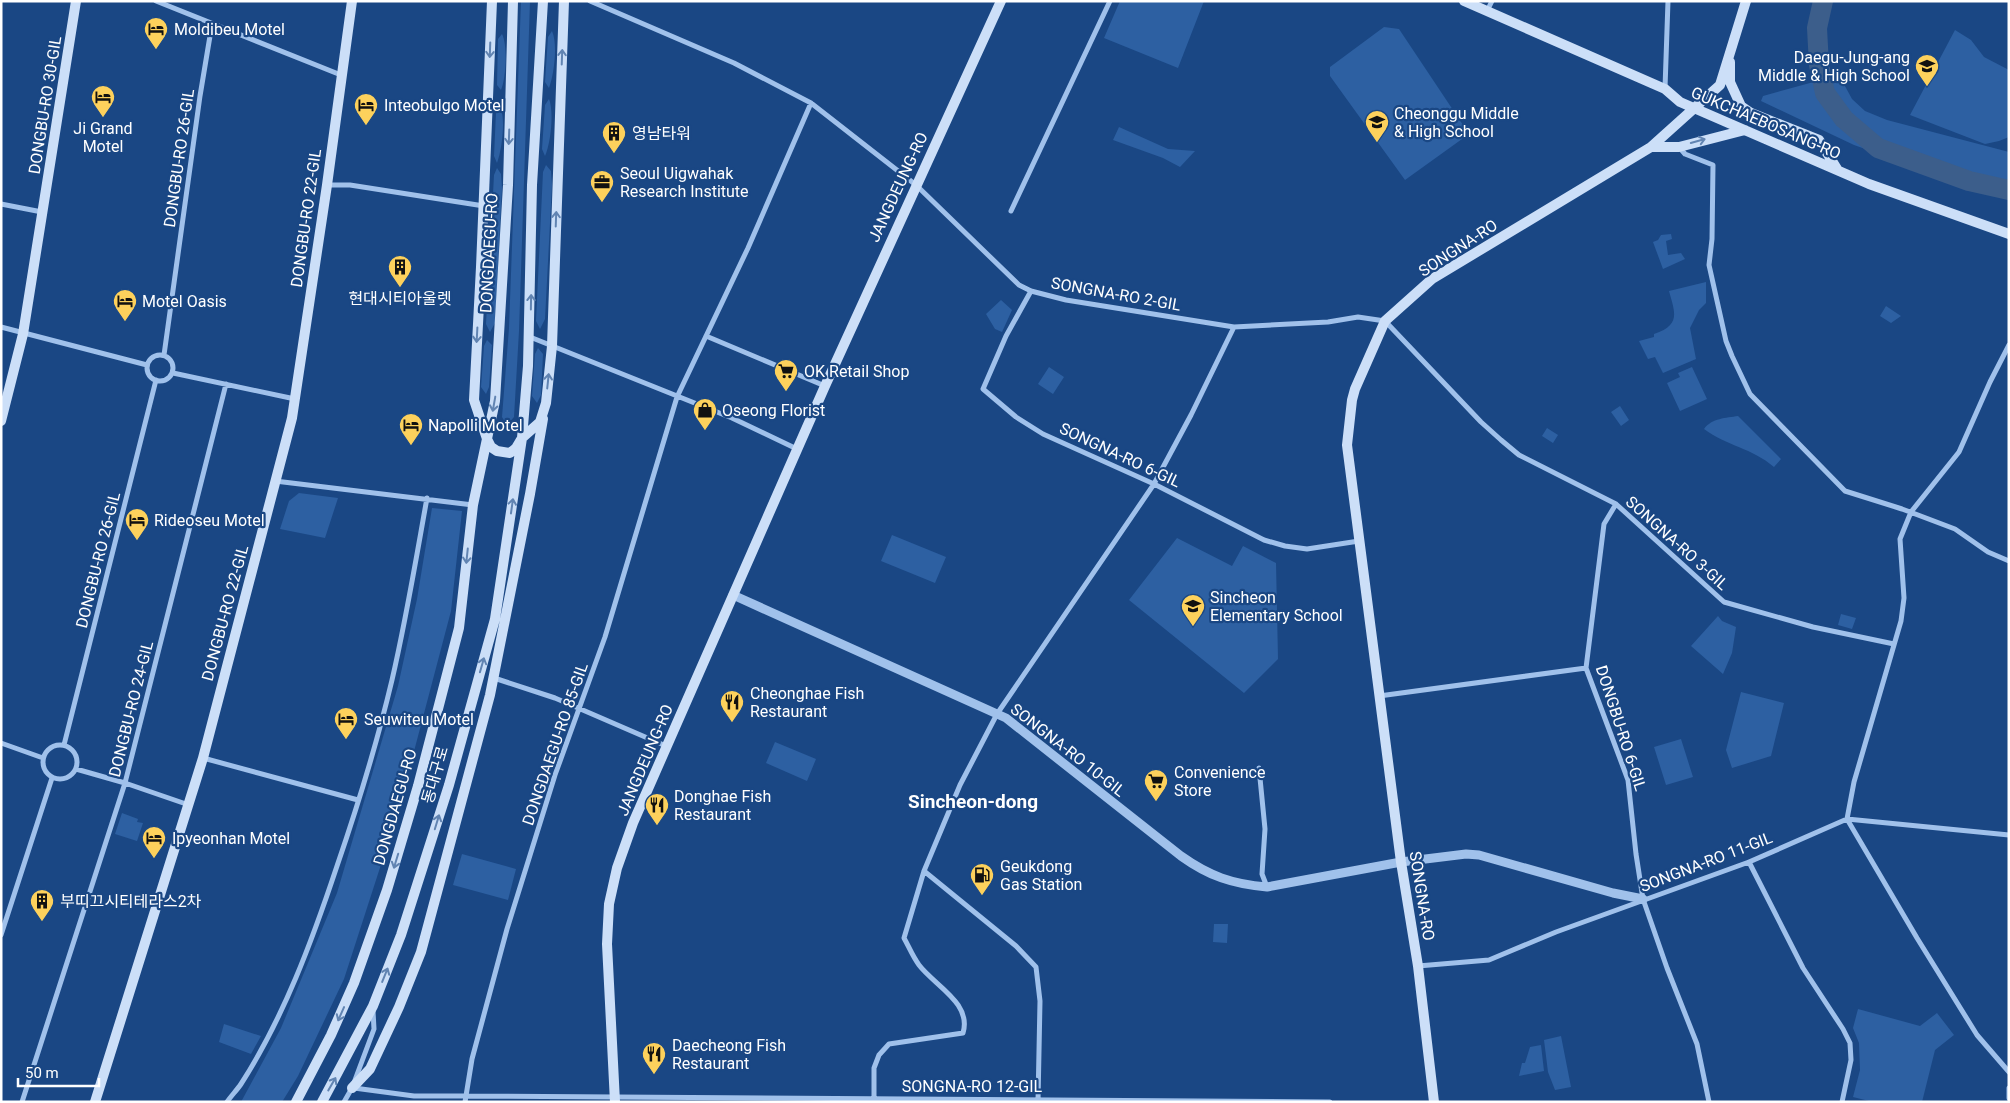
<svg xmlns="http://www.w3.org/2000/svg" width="2010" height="1103" font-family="Roboto,'Noto Sans KR',sans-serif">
<rect width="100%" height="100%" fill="#1a4784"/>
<!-- green -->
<path fill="#2d60a2" d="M 521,1 L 530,1 L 519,331 L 514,417 L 507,425 L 502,417 L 509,328 Z
M 1120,1 L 1204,1 L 1178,68 L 1104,38 Z
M 1384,27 L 1399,29 L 1469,134 L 1405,180 L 1330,76 L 1330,67 Z
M 1955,30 L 1971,40 L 1984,57 L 2009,70 L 2009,137 L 1999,141 L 1985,144 L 1910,115 Z
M 552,31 C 558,44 554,75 549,88 L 545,82 L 548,37 Z
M 502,34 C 508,46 506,78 501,90 L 497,85 L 498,39 Z
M 1839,75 L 1852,99 L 1865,111 L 1887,120 L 2009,152 L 2009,200 L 1854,145 L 1761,101 L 1763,96 Z
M 549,99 C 554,111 551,143 545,156 L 542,149 L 545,105 Z
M 500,106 C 506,118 502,150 497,163 L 494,156 L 496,112 Z
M 1119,127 L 1168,149 L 1195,151 L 1180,167 L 1163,158 L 1113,140 Z
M 546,165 L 551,171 L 552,185 L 545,319 L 540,329 L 536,321 L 543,172 Z
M 497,168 L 501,174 L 502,188 L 495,323 L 490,332 L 486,324 L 494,175 Z
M 1671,234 L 1672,239 L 1666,241 L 1668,255 L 1681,253 L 1685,259 L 1663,269 L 1653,242 L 1658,240 L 1661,235 Z
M 1706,282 L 1706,303 L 1699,310 L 1690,328 L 1696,359 L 1663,373 L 1655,357 L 1648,359 L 1639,341 L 1654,337 L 1654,334 C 1681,325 1675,313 1669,291 Z
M 1001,300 L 1012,310 L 1002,332 L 995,329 L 986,314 Z
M 1886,306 L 1901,316 L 1891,323 L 1880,316 Z
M 487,340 L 492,345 L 489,387 L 486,394 L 481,387 L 484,346 Z
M 538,348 L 543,354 L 541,395 L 537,403 L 532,396 L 535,354 Z
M 1049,367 L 1064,377 L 1053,394 L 1038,384 Z
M 1692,367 L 1707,399 L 1680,411 L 1667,383 L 1680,377 L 1678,373 Z
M 1620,406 L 1629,420 L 1621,426 L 1611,412 Z
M 1738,416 L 1781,459 L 1774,467 C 1752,448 1727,446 1704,429 C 1712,418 1726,418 1738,416 Z
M 1547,428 L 1558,435 L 1553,443 L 1542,436 Z
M 299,493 L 338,498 L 325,538 L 280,529 L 289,501 Z
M 432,508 L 462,511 L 451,611 L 398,812 L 344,979 L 298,1076 L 282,1102 L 241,1102 L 281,1028 L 337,893 L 398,686 L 417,599 Z
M 892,535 L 946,557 L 935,583 L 881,561 Z
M 1177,538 L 1232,566 L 1243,546 L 1276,563 L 1278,659 L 1244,693 L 1129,600 Z
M 1841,614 L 1856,618 L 1852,629 L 1838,625 Z
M 1718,616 L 1722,621 L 1736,627 L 1732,653 L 1723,674 L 1691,646 Z
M 1741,692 L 1784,703 L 1771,756 L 1732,768 L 1726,750 Z
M 1681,739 L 1693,777 L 1666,785 L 1654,747 Z
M 775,742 L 816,759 L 807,781 L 766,763 Z
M 122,813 L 138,819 L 137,822 L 143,823 L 137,841 L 115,834 Z
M 462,854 L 516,869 L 508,900 L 453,885 Z
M 1214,924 L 1228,924 L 1227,943 L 1213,942 Z
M 1858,1009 L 1920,1026 L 1937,1013 L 1954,1035 L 1935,1050 L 1922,1102 L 1873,1102 L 1853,1097 L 1860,1070 L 1859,1043 L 1853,1028 Z
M 224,1024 L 261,1036 L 251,1054 L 219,1042 Z
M 1561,1036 L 1571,1087 L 1555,1090 L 1548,1072 L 1544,1040 Z
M 1541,1045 L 1544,1071 L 1519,1076 L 1522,1063 L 1525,1063 L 1530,1047 Z"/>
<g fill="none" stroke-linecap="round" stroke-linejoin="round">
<!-- river -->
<path stroke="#3c5e8b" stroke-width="20" d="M 1823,1 L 1817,28 L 1819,65 L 1825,93 L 1844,119 L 1878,148 L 1969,181 L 2009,190"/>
<!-- minor -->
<path stroke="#a0c1eb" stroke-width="5" d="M 156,1 L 341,75
M 590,1 L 734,63 L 811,103 L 916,185 L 1019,285 L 1031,291 L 1066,300 L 1234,327 L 1328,322 L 1358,317 L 1385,321 L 1481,422 L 1501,440 L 1519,455 L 1616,504 L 1724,602 L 1813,627 L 1894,644
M 1487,11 L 1492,1
M 1665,88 L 1668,1
M 1679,147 L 1685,154 L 1713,165 L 1712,239 L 1709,265 L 1726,341 L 1732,356 L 1750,394 L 1845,491 L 1902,509 L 1955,529 L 1988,552 L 2009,561
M 328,185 L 350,185 L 484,206
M 1,204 L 42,212
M 1011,211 L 1110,1
M 1031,291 L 1006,336 L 983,389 L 1016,417 L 1043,434 L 1154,484 L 1264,540 L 1285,546 L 1307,549 L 1359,541
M 1,327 L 147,365
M 706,336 L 825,386
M 530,337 L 732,418 L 797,449
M147 368a13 13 0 1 1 26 0a13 13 0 1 1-26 0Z
M 164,355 L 200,96 L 212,24
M 173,373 L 295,399
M 275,481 L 473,505
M 1616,504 L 1604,524 L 1586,668 L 1628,780 L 1636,854 L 1643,899 L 1667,968 L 1697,1044 L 1709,1102
M 494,678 L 555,698 L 666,746
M 1379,696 L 1586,668
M 1,743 L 43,758
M43 762a17 17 0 1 1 34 0a17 17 0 1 1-34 0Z
M 64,745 L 156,380
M 203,758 L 358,800
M 1259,768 L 1265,829 L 1262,874 L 1267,887
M 76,769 L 125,783 L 189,805
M 1847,819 L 1854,782 L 1901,621 L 1904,598 L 1900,539 L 1911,512 L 1959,452 L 1990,382 L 2009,345
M 1847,819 L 1917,938 L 1977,1035 L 2009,1072
M 1749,862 L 1803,968 L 1843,1029 L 1850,1043 L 1851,1060 L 1842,1102
M 924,871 L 1016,946 L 1036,967 L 1040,1001 L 1038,1101
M 1,935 L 52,778
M 1418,966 L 1489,960 L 1556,932 L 1749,862 L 1847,819 L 2009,835
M 354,1088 L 414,1096 L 466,1096 L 1330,1102
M 2009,1088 L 2009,1098
M 874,1099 L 874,1068 L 879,1055 L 889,1044 L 963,1033 C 972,1003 935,986 919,965 C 913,957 909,947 904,938 L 924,871 L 960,785 L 997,714 L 1154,484 L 1191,415 L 1234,327
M 22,1102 L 125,783 L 226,384
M 227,1102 C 231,1096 237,1090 241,1084 C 284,1017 312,941 337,866 C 358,805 377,743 392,680 C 406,620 416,559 427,498
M 344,1102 L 352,1088 L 374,1029 L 373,1011
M 465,1102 L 472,1059 L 507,929 L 555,775 L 605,637 L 677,397 L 748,248 L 811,103"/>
<!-- tertiary -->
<path stroke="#a0c1eb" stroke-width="9" d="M 733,595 L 1006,718 L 1181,856 C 1209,876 1232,884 1267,887 L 1401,862 L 1466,854 L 1479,855 L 1613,893 L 1643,899"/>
<!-- secondary -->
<path stroke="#ccdff8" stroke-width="10" d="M 492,1 L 481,267 L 474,400 L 487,439 L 491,447 L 497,451 L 510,453 L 516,448 L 522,438 L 540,422 L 546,403 L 552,346 L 564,1
M 1464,1 L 1665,89 L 1680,102 L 1869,184 L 2009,234
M 1730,62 L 1730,82 L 1741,106 L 1751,113 L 1819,140 L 1837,169
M 1651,147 L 1679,147 L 1745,130
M 1,421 L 23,334 L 76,1
M 352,1088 L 370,1069 L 399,1007 L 421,952 L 490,695 L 530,494 L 543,419
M 95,1102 L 203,758 L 292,418 L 327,185 L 352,1
M 296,1102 L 331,1035 L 354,983 L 387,890 L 418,786 L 459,628 L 473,505 L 495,401 L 508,185 L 513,1
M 322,1102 L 373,1006 L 401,935 L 449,785 L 495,619 L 522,438 L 528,366 L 532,185 L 543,1
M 615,1102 L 607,944 L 609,904 L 617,868 L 633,823 L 825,386 L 1001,1
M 1434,1102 L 1418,966 L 1401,862 L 1347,445 L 1352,400 L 1355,389 L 1385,321 L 1432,279 L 1651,147 L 1720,85 L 1746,1"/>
</g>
<!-- one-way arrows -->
<defs><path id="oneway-shaft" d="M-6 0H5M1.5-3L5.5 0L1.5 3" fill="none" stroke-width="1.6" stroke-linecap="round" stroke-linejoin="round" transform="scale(1.25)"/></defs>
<g stroke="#6184b2">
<use href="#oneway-shaft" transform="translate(490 50) rotate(92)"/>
<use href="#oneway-shaft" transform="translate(562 57) rotate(-88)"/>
<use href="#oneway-shaft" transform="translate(509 137) rotate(92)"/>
<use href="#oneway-shaft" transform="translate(1698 141) rotate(-16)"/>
<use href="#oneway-shaft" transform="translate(556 219) rotate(-88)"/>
<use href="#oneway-shaft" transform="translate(531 302) rotate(-89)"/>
<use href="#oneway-shaft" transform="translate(477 335) rotate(93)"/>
<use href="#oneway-shaft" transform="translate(548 381) rotate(-84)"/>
<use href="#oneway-shaft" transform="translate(494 404) rotate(100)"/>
<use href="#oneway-shaft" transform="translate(512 506) rotate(-82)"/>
<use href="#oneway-shaft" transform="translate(467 556) rotate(96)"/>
<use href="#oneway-shaft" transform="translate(482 665) rotate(-74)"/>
<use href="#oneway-shaft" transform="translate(437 822) rotate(-73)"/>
<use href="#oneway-shaft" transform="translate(396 861) rotate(107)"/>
<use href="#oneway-shaft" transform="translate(385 975) rotate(-68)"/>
<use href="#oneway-shaft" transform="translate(341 1014) rotate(114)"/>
<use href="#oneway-shaft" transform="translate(332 1084) rotate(-60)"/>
</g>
<!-- icons -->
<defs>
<g id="hotel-pin" transform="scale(1.25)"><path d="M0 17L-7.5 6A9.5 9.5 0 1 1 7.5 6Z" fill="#fdd15c" stroke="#1a4784"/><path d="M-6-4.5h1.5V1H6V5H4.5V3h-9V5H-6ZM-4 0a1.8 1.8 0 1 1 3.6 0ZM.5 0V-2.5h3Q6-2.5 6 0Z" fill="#111"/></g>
<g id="school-pin" transform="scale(1.25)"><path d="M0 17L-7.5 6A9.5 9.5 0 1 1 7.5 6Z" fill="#fdd15c" stroke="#1a4784"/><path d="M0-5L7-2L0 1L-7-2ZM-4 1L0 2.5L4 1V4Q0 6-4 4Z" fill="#111"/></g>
<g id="building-pin" transform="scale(1.25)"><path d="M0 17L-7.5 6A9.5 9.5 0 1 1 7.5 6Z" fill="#fdd15c" stroke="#1a4784"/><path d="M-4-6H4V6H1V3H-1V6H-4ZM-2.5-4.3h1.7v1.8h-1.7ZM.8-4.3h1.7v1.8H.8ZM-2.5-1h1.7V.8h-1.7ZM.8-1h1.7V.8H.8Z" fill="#111"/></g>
<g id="office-pin" transform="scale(1.25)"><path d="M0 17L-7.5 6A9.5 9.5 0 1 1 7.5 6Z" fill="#fdd15c" stroke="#1a4784"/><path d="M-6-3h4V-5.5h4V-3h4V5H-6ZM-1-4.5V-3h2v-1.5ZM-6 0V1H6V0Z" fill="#111"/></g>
<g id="supermarket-pin" transform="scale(1.25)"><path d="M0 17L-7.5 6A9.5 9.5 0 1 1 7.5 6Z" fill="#fdd15c" stroke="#1a4784"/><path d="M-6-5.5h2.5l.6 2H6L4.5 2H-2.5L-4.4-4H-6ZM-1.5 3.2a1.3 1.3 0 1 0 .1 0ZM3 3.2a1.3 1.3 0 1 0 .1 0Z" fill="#111"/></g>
<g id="shop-pin" transform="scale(1.25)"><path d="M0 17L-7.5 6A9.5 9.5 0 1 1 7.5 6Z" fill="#fdd15c" stroke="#1a4784"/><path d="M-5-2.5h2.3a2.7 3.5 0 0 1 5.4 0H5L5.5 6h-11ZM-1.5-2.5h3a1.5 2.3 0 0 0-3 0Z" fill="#111"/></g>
<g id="restaurant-pin" transform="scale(1.25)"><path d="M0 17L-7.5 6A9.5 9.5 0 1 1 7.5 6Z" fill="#fdd15c" stroke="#1a4784"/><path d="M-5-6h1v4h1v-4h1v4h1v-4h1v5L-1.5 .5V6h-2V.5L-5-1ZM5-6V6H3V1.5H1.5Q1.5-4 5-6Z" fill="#111"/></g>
<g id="fuel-pin" transform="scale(1.25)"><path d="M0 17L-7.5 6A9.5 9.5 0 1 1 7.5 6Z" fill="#fdd15c" stroke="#1a4784"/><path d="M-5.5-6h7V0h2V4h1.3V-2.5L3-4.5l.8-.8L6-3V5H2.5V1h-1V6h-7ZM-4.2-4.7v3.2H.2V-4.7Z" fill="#111"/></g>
</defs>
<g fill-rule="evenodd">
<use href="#hotel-pin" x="156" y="29"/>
<use href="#school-pin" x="1927" y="66"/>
<use href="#hotel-pin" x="103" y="97"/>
<use href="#hotel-pin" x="366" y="105"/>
<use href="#school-pin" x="1377" y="122"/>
<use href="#building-pin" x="614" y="133"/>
<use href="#office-pin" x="602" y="182"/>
<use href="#building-pin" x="400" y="267"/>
<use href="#hotel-pin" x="125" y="301"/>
<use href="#supermarket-pin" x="786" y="371"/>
<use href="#shop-pin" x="705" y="410"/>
<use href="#hotel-pin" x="411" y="425"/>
<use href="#hotel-pin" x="137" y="520"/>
<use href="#school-pin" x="1193" y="606"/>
<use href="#restaurant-pin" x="732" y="702"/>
<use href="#hotel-pin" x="346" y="719"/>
<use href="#supermarket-pin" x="1156" y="781"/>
<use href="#restaurant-pin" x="657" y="805"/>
<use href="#hotel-pin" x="154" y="838"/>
<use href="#fuel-pin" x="982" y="875"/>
<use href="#building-pin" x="42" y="901"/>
<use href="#restaurant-pin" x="654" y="1054"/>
</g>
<g text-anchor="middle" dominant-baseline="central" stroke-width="4.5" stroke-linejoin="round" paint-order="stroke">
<!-- poi labels -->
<g font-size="16" fill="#fff" stroke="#1a4784" text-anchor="start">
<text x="174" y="29">Moldibeu Motel</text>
<text x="1910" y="57" text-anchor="end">Daegu-Jung-ang<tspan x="1910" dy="18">Middle &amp; High School</tspan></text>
<text x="384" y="105">Inteobulgo Motel</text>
<text x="1394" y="113">Cheonggu Middle<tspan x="1394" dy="18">&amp; High School</tspan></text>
<text x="103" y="128" text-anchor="middle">Ji Grand<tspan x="103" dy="18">Motel</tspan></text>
<text x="632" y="133">영남타워</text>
<text x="620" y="173">Seoul Uigwahak<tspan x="620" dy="18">Research Institute</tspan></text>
<text x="400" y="298" text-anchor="middle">현대시티아울렛</text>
<text x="142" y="301">Motel Oasis</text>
<text x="804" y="371">OK Retail Shop</text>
<text x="722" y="410">Oseong Florist</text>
<text x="428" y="425">Napolli Motel</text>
<text x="154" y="520">Rideoseu Motel</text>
<text x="1210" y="597">Sincheon<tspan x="1210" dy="18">Elementary School</tspan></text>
<text x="750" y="693">Cheonghae Fish<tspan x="750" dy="18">Restaurant</tspan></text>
<text x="364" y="719">Seuwiteu Motel</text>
<text x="1174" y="772">Convenience<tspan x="1174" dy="18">Store</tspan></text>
<text x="674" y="796">Donghae Fish<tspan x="674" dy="18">Restaurant</tspan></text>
<text x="172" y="838">Ipyeonhan Motel</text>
<text x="1000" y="866">Geukdong<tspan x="1000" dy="18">Gas Station</tspan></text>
<text x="60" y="901">부띠끄시티테라스2차</text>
<text x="672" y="1045">Daecheong Fish<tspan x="672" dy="18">Restaurant</tspan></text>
</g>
<!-- street labels -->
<g font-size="16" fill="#fff" stroke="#1a4784">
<text transform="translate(45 105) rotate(-81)">DONGBU-RO 30-GIL</text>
<text transform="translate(1766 123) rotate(23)">GUKCHAEBOSANG-RO</text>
<text transform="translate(179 158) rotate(-82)">DONGBU-RO 26-GIL</text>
<text transform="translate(898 187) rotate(-65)">JANGDEUNG-RO</text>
<text transform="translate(306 218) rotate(-82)">DONGBU-RO 22-GIL</text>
<text transform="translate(1458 248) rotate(-33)">SONGNA-RO</text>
<text transform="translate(489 253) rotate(-87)">DONGDAEGU-RO</text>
<text transform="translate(1116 294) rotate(10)">SONGNA-RO 2-GIL</text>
<text transform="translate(1120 455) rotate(25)">SONGNA-RO 6-GIL</text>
<text transform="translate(1677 543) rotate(42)">SONGNA-RO 3-GIL</text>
<text transform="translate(98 560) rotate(-76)">DONGBU-RO 26-GIL</text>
<text transform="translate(225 613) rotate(-75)">DONGBU-RO 22-GIL</text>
<text transform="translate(131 709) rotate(-76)">DONGBU-RO 24-GIL</text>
<text transform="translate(1621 728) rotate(72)">DONGBU-RO 6-GIL</text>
<text transform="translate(555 744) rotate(-71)">DONGDAEGU-RO 85-GIL</text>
<text transform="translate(1068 750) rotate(38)">SONGNA-RO 10-GIL</text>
<text transform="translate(645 760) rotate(-67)">JANGDEUNG-RO</text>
<text transform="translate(435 775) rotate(-74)">동대구로</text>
<text transform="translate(395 807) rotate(-74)">DONGDAEGU-RO</text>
<text transform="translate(1706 862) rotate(-21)">SONGNA-RO 11-GIL</text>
<text transform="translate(1422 896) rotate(81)">SONGNA-RO</text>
<text x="972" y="1086">SONGNA-RO 12-GIL</text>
</g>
<!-- quarter labels -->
<g font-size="19" font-weight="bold" fill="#fff" stroke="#1a4784">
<text x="973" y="801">Sincheon-dong</text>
</g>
</g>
<!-- border -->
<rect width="2010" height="1103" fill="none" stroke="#ffffff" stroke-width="5"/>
<!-- scale -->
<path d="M18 1078v8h81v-8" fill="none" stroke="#ffffff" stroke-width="2.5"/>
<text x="25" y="1078" font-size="15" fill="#ffffff" stroke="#1a4784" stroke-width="4" paint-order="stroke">50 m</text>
</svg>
